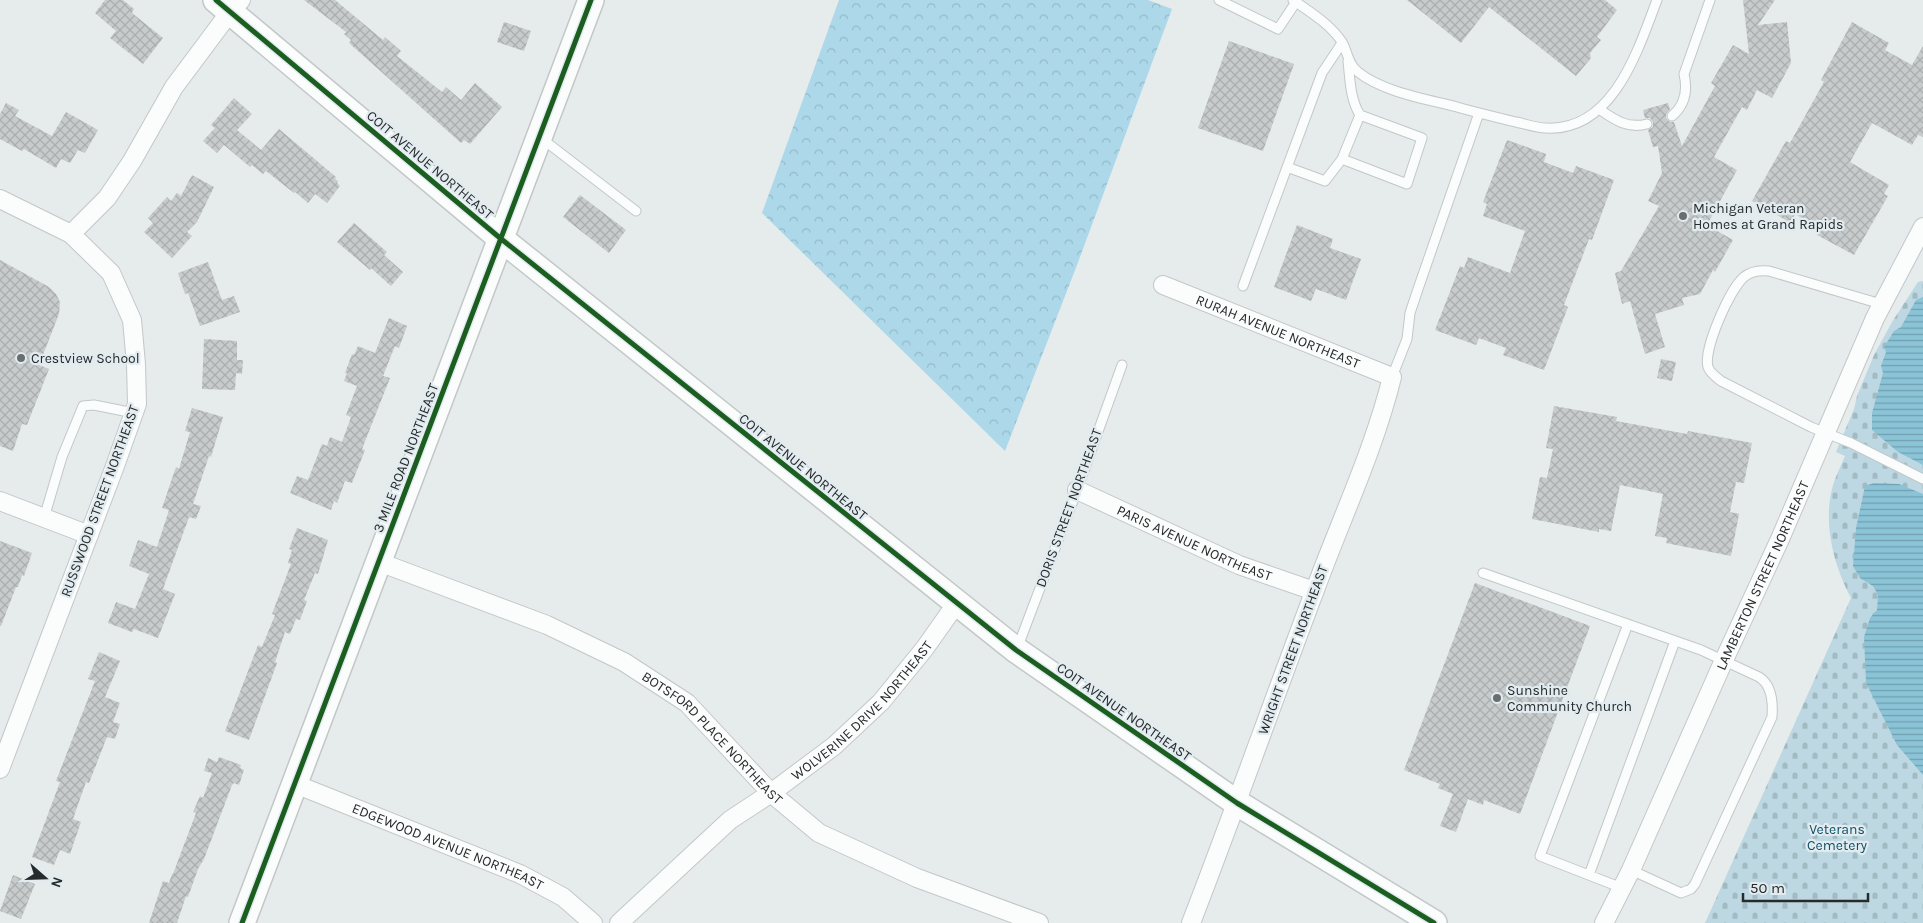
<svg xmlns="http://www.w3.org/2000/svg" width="1923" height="923" font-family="Karla,sans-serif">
<defs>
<pattern id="forest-crowns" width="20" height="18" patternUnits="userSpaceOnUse" patternTransform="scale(1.25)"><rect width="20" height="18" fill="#acd8e9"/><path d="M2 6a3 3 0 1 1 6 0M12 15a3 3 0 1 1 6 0" fill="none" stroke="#94bac8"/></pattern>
<pattern id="cemetery-stones" width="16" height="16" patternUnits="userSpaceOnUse" patternTransform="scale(1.25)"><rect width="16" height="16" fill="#bdd8e2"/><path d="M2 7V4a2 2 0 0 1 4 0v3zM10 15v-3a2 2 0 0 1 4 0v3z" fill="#a2bac2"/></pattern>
<pattern id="water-rules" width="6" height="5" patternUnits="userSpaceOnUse" patternTransform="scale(1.25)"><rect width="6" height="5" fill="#8bc3d7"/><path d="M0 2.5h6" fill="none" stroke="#719faf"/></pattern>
<pattern id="building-cross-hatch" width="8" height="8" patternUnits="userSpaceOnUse" patternTransform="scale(1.25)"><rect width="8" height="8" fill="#c7cbcc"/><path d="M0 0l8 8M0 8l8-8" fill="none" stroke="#abaeaf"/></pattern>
</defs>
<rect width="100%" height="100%" fill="#e6ebec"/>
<!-- forest -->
<path fill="url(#forest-crowns)" d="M 839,0 L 1148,0 L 1172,9 L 1077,265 L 1005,451 L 762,213 Z"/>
<!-- cemetery -->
<path fill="url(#cemetery-stones)" d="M 1923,281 L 1923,923 L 1705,923 L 1851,598 C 1834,566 1823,525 1832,489 C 1835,477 1841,466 1845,456 L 1836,452 L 1854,409 L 1857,396 L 1874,355 L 1892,322 L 1918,282 Z"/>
<!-- water -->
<path fill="url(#water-rules)" d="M 1923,297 L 1923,465 L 1898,452 L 1872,430 L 1872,413 L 1883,373 L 1881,366 L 1886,352 L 1884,347 L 1894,331 L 1901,327 L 1916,300 Z
M 1874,483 L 1899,484 L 1923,494 L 1923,775 L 1897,745 L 1866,683 L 1864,637 L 1870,618 L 1877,610 L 1878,595 L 1873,586 L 1860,578 L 1853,566 L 1856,528 L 1865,486 Z"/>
<!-- building -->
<path fill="url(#building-cross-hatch)" d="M 105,0 L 123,0 L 134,9 L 132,13 L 163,38 L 143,64 L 110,38 L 116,31 L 95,13 Z
M 304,0 L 335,0 L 383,40 L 385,37 L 401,51 L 397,56 L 442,92 L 446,87 L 461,100 L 475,83 L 502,107 L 470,144 L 464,140 L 461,143 L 349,43 L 351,40 L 344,34 L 346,32 Z
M 1407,0 L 1605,0 L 1617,10 L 1597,37 L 1601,40 L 1590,53 L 1591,58 L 1576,76 L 1489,7 L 1461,43 Z
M 1743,0 L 1775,0 L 1758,25 L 1787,22 L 1791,63 L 1772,98 L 1757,90 L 1747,110 L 1742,107 L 1714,157 L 1737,170 L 1707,225 L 1733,240 L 1715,272 L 1713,270 L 1700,294 L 1682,298 L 1684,305 L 1655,314 L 1665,347 L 1645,354 L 1630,301 L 1622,304 L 1615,273 L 1621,271 L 1659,206 L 1648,201 L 1662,173 L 1658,146 L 1653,147 L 1648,130 L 1653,127 L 1653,122 L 1650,118 L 1645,118 L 1643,110 L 1668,103 L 1670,109 L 1666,114 L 1666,118 L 1670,122 L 1674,122 L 1682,146 L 1715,86 L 1711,83 L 1733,45 L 1749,54 Z
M 504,22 L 531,31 L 524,51 L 497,42 Z
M 1852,22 L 1889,43 L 1885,50 L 1912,65 L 1923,46 L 1923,137 L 1918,135 L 1912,145 L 1872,123 L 1850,162 L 1889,185 L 1884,194 L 1888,196 L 1854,255 L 1817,235 L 1820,229 L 1795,214 L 1791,223 L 1752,201 L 1786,141 L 1790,143 L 1824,82 L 1821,80 Z
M 1229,41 L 1294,64 L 1263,151 L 1198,128 Z
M 234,98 L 252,114 L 237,130 L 261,150 L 279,129 L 336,177 L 335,179 L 338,181 L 337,183 L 340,186 L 327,203 L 315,194 L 308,203 L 295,192 L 294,193 L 266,171 L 263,174 L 252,165 L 250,167 L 224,145 L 217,153 L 203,141 L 215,128 L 211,125 Z
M 6,103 L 19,110 L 15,116 L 52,136 L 66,112 L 98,130 L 85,153 L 78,150 L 70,163 L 61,159 L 56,168 L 24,149 L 22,151 L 0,139 L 0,114 Z
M 1507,140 L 1546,154 L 1544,162 L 1573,173 L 1576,166 L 1614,180 L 1592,240 L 1589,239 L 1564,305 L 1568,307 L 1544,370 L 1503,355 L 1506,348 L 1479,338 L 1476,345 L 1435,330 L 1460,266 L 1464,268 L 1468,257 L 1510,273 L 1525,231 L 1483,216 L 1487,204 L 1483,202 Z
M 192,175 L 214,187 L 197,222 L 187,232 L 192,236 L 172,258 L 144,232 L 153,223 L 148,218 L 167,197 L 171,201 L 177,193 L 181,196 Z
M 580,195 L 626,230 L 609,253 L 563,217 Z
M 354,223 L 387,252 L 384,255 L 403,272 L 391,286 L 371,268 L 370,270 L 337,242 Z
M 1297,225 L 1333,239 L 1330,248 L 1361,259 L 1346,300 L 1316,289 L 1311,301 L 1274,287 Z
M 0,260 L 49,287 L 56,294 L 60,302 L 59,314 L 39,365 L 49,369 L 27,425 L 22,424 L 13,451 L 0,446 Z
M 208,262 L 222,300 L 234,296 L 240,312 L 200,326 L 188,293 L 185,294 L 178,273 Z
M 389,318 L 407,326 L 399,348 L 395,346 L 383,376 L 390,378 L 362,449 L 365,450 L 352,483 L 345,481 L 337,503 L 334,501 L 331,510 L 290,493 L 297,476 L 308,480 L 322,444 L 327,446 L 330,437 L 342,442 L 351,417 L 346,415 L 357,386 L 344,381 L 347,373 L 345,373 L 352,354 L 354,355 L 358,346 L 375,353 Z
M 204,339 L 237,341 L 237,360 L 243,360 L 242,374 L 236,373 L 235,390 L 202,389 Z
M 1661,359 L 1676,362 L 1672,381 L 1657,378 Z
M 1554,406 L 1617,417 L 1616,421 L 1687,434 L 1688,431 L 1752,443 L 1744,483 L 1736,482 L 1730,512 L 1739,514 L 1731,556 L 1666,543 L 1667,538 L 1655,536 L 1663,494 L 1620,485 L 1611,531 L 1599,529 L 1599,532 L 1532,519 L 1540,477 L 1547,478 L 1553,449 L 1546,448 Z
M 192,408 L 223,417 L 211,457 L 209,456 L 193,504 L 201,506 L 196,519 L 189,517 L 163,589 L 175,594 L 158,638 L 134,629 L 132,632 L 108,623 L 116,602 L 135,609 L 149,574 L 129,566 L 138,540 L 157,547 L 169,510 L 162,508 L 176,467 L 179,469 L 190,432 L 185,431 Z
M 297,528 L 328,540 L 318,574 L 315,573 L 304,600 L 307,601 L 300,620 L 296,619 L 290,634 L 285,632 L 275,662 L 277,663 L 249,740 L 225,731 L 258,645 L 262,647 L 275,615 L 272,614 L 291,564 L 288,563 L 292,550 L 289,549 Z
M 0,541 L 32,553 L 24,576 L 22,575 L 18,587 L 16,587 L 1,626 L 0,626 Z
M 1475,583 L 1590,626 L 1520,814 L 1484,800 L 1483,805 L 1468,799 L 1456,832 L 1440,826 L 1453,794 L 1438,788 L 1440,784 L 1404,770 Z
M 99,652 L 120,661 L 105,697 L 120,703 L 113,722 L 120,724 L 115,739 L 107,737 L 89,783 L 86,782 L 73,819 L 81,822 L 70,854 L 60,850 L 54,865 L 32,857 L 60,782 L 56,781 L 95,681 L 88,679 Z
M 219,757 L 241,765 L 240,768 L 244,770 L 239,785 L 234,783 L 232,785 L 204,859 L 198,869 L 188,897 L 186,896 L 177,923 L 149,923 L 163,881 L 169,883 L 172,874 L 173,874 L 196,813 L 193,812 L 200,796 L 203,798 L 212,773 L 204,771 L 208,758 L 217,762 Z
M 13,875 L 35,884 L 21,919 L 0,911 Z"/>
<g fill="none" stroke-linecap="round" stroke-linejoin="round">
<!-- lane casing -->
<g stroke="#c3c7c8" stroke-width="11">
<path id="lane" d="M 1219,0 L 1278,29 L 1296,2
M 1293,0 C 1310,12 1330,24 1342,42 C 1348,53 1348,64 1358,72 C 1383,92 1426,99 1457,107 C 1477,113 1497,117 1516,122 C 1526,124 1536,128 1546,128 C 1613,132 1638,50 1657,0
M 1599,109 C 1615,120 1627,129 1647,124
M 1672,116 C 1685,105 1688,91 1684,74 L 1710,0
M 541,138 L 636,211
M 1342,159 L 1407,184 L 1422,138 L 1360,115 C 1350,99 1350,79 1348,61
M 1287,167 L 1325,181 L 1342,159 L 1360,115
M 1243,286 L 1322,73 L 1342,43
M 1881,304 L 1769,271 C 1759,270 1751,271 1744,277 C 1730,289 1703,349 1708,367 C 1710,373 1716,377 1721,381 L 1811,427 L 1851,443 L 1923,479
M 1392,377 L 1407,339 L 1410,313 L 1418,289 L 1479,113
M 44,518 L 62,457 L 83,406 L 94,405 L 134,413
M 1483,573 L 1701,650 L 1759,677 C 1772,685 1773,704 1772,717 L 1695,884 L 1691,889 L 1681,893 L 1631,870
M 1017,649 L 1077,490 L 1122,365
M 1589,875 L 1675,641
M 1622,888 L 1540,856 L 1628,624"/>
</g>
<!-- street casing -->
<g stroke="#c3c7c8" stroke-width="20">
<g id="street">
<path d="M 0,199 L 71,234 L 111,273 L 132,320 L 136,364 L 137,404 L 115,466 L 0,769"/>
<path d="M 71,234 L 107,198 L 132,161 L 174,87 L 230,12 L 241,0"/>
<path id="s1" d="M 1163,285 L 1392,377 C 1374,450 1341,519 1315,590 C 1273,701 1234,812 1191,923"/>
<path id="s2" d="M 1077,490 L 1239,565 L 1314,591"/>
<path d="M 0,501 L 89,535"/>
<path id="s3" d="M 379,562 L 547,625 L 624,662 L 687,703 L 771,793 L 819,833 L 917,878 L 1039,923"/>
<path id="s4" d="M 295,784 L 520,874 L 563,897 L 593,923"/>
<path id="s5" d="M 619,923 L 730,820 L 771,793 L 834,746 L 881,702 L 925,648 L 956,604"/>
<path id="s6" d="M 1604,923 L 1631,870 L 1724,660 L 1780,539 L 1875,318 L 1923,227"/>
</g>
</g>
<!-- secondary casing -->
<g stroke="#c3c7c8" stroke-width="28">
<path id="secondary" d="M 216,0 L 500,238 L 1016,650 L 1237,803 L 1434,923
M 242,923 L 591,0"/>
</g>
<!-- lane -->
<use href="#lane" stroke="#fbfcfc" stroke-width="9"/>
<!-- street -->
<use href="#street" stroke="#fbfcfc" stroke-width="18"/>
<!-- secondary -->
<use href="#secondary" stroke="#fbfcfc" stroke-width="25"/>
<!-- cycleway casing -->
<g stroke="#e2ecf0" stroke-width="8">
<path id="cycleway" d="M 216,0 L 500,238 L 1016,650 L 1237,803 L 1434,923
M 242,923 L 591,0"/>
</g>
<!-- cycleway -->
<use href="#cycleway" stroke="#1b5e20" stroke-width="5"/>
</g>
<!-- markers -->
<g fill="#696e6f" stroke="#e2ecf0" stroke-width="2">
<circle cx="1683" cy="216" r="5"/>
<circle cx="21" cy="358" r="5"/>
<circle cx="1497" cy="698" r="5"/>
</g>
<g text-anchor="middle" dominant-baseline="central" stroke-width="4.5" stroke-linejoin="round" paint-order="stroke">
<!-- street labels -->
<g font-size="14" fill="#262a2b" stroke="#e2ecf0">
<text transform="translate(430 165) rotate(40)">COIT AVENUE NORTHEAST</text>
<text stroke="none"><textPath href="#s1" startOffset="124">RURAH AVENUE NORTHEAST</textPath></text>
<text transform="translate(406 458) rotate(-69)">3 MILE ROAD NORTHEAST</text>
<text transform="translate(803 467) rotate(39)">COIT AVENUE NORTHEAST</text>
<text transform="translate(100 501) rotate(-70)">RUSSWOOD STREET NORTHEAST</text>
<text transform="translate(1069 508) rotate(-70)">DORIS STREET NORTHEAST</text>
<text stroke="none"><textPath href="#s2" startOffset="129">PARIS AVENUE NORTHEAST</textPath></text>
<text stroke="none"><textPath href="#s6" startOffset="382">LAMBERTON STREET NORTHEAST</textPath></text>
<text transform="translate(1293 650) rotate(-70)">WRIGHT STREET NORTHEAST</text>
<text stroke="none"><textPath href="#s5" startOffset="324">WOLVERINE DRIVE NORTHEAST</textPath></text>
<text transform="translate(1124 712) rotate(35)">COIT AVENUE NORTHEAST</text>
<text stroke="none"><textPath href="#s3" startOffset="382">BOTSFORD PLACE NORTHEAST</textPath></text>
<text stroke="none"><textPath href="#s4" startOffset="165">EDGEWOOD AVENUE NORTHEAST</textPath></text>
</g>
<!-- poi labels -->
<g font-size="14" fill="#262a2b" stroke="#e2ecf0" text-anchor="start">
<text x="1693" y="208">Michigan Veteran<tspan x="1693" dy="16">Homes at Grand Rapids</tspan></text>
<text x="31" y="358">Crestview School</text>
<text x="1507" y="690">Sunshine<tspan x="1507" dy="16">Community Church</tspan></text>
</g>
<!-- park labels -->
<g font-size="14" fill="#0e5065" stroke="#e2ecf0">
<text x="1837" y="829">Veterans<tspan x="1837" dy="16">Cemetery</tspan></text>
</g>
</g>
<!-- north arrow -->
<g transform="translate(45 878) rotate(110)" stroke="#e2ecf0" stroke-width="4" paint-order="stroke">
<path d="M0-4L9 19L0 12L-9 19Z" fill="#262a2b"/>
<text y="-8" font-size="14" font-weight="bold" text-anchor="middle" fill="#262a2b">N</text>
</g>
<!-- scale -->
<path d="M1743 893v8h125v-8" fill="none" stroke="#262a2b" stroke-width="2.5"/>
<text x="1750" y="893" font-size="15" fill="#262a2b" stroke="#e2ecf0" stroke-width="4" paint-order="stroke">50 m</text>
</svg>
